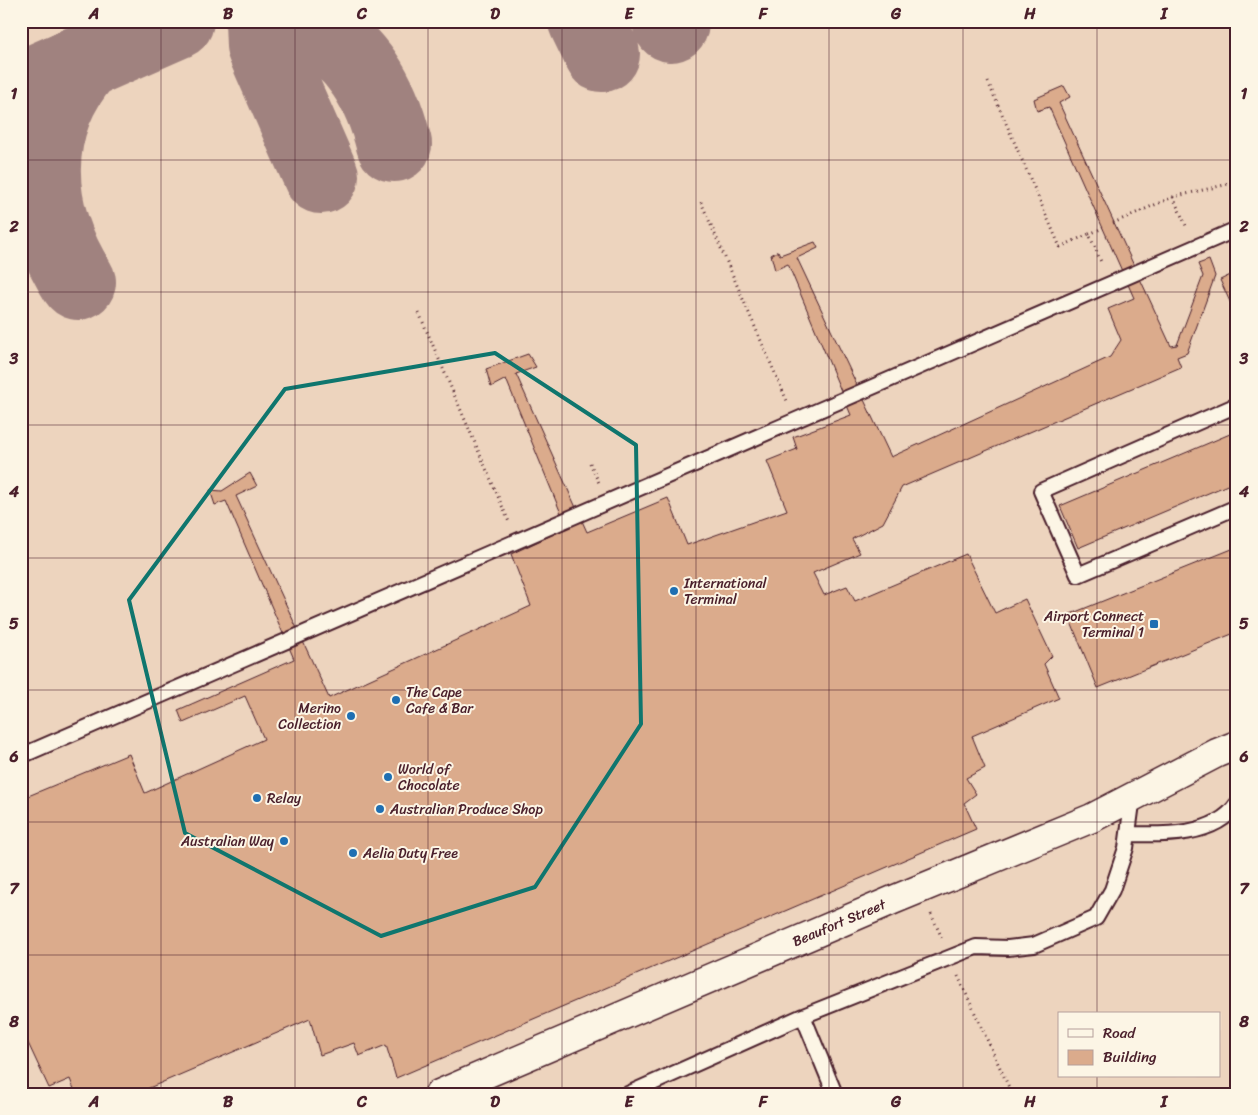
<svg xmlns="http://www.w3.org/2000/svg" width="1258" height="1115" font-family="Sriracha,sans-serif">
<rect width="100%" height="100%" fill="#f5e6d3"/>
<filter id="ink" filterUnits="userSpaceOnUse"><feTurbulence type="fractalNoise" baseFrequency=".02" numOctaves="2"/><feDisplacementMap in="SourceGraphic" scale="10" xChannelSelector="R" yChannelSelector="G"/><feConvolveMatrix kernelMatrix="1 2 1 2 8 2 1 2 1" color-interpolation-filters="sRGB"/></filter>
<g filter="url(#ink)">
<!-- built -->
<path fill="#edd4be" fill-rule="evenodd" d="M 21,21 L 1237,21 L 1237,1094 L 21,1094 ZM 1059,1014 L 1219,1014 L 1219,1076 L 1059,1076 Z"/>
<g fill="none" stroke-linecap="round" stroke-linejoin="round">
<!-- taxiway -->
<path stroke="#a0827f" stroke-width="76" d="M 263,21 L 264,46 L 321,176
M 310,21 C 357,55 380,87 394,144
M 586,21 L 602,54
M 670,21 L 671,24
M 37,82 L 176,21
M 78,282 C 33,211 27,127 85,61"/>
</g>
<!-- building -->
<path fill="#dbab8c" stroke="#4a1f2b" d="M 1064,86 L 1070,97 L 1059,103 L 1171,346 L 1177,345 L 1203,276 L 1198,264 L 1209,260 L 1215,276 L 1187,353 L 1177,357 L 1181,367 L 902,487 L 883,523 L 852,539 L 860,553 L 813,573 L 824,595 L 847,586 L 855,601 L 966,554 L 995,613 L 1025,599 L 1052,656 L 1044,664 L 1059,698 L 972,736 L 985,768 L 966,778 L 976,794 L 964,803 L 976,829 L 396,1078 L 386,1045 L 359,1056 L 354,1043 L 320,1055 L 310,1019 L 135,1094 L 76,1094 L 70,1079 L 49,1088 L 21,1028 L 21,799 L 129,754 L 145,793 L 264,739 L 245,696 L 183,723 L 178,710 L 294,659 L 226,501 L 215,505 L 210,490 L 222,491 L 250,473 L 257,486 L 236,496 L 329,698 L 531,606 L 511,554 L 567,528 L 506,379 L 491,387 L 486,369 L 528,354 L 536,367 L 516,374 L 587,532 L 668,498 L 687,545 L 787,510 L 767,461 L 797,449 L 793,437 L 851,415 L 788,264 L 775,270 L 771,255 L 778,251 L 780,255 L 815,242 L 818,248 L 797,258 L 891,457 L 1110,357 L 1121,340 L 1108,309 L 1134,298 L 1049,107 L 1037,111 L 1034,99 Z
M 1237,272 L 1237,317 L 1220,280 Z
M 1237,431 L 1237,481 L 1078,548 L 1060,506 Z
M 1237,547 L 1237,632 L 1098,688 L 1068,615 Z"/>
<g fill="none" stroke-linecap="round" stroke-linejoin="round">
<!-- lane casing -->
<g stroke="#4a1f2b" stroke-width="18">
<path id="lane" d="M 1237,405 L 1041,491 L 1078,575 L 1237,507
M 21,756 L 1237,229
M 1128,834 C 1162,835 1215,837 1237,804
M 803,1016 L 835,1094
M 628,1094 L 803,1016 L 976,947 L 1008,948 L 1034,945 L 1096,918 L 1112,890 L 1126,848 L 1133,796"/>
</g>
<!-- secondary casing -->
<g stroke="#4a1f2b" stroke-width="31">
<path id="secondary" d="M 439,1094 L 893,900 L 1092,818 L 1217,753 L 1237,745"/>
</g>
<!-- path -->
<path stroke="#4a1f2b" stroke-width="3" stroke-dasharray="1 4" stroke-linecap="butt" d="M 988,82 L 1060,247 L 1089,234 L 1102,264
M 1173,197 L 1187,228
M 701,202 L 787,401
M 1113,223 L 1173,197 L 1237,182
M 1089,234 L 1103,228
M 419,313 L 509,522
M 590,463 L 599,483
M 931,914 L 942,938
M 958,976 L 1012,1094"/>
<!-- lane -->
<use href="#lane" stroke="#fcf5e5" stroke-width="14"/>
<!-- secondary -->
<use href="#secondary" stroke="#fcf5e5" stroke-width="28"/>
</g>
</g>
<!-- marked area -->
<path fill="none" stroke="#0f766e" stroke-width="4" stroke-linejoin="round" d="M 495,353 L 636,445 L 641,724 L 535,887 L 381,936 L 185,833 L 129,600 L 285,389 Z"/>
<!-- grid -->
<path fill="none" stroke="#4a1f2b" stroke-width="1" stroke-opacity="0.55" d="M 161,21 L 161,1094M 295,21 L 295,1094M 428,21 L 428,1094M 562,21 L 562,1094M 696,21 L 696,1094M 829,21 L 829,1094M 963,21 L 963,1094M 1097,21 L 1097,1014M 21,160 L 1237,160M 21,292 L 1237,292M 21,425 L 1237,425M 21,558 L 1237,558M 21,690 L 1237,690M 21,822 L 1237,822M 21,955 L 1237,955M 1097,1076 L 1097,1094"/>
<!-- markers -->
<g fill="#1f6fb2" stroke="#fcf5e5" stroke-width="2">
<circle cx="674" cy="591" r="5"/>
<rect x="1149" y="619" width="10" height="10" rx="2.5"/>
<circle cx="396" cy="700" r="5"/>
<circle cx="351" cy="716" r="5"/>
<circle cx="388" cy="777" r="5"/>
<circle cx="257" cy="798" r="5"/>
<circle cx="380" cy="809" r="5"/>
<circle cx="284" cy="841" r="5"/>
<circle cx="353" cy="853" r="5"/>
</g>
<g text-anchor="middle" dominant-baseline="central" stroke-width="4" stroke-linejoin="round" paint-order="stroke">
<!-- poi labels -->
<g font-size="14" fill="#4a1f2b" stroke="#fcf5e5" text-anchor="start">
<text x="684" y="583">International<tspan x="684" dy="16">Terminal</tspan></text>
<text x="1144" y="616" text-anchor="end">Airport Connect<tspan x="1144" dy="16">Terminal 1</tspan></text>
<text x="406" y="692">The Cape<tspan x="406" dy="16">Cafe &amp; Bar</tspan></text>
<text x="341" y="708" text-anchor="end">Merino<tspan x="341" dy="16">Collection</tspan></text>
<text x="398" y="769">World of<tspan x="398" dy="16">Chocolate</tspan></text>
<text x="267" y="798">Relay</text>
<text x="390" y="809">Australian Produce Shop</text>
<text x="274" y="841" text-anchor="end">Australian Way</text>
<text x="363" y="853">Aelia Duty Free</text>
</g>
<!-- street labels -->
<g font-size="14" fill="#4a1f2b" stroke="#fcf5e5">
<text transform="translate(839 923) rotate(-23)">Beaufort Street</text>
</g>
</g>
<!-- margin -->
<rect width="1258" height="1115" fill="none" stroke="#fcf5e5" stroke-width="55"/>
<!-- legend -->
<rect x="1058" y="1012" width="162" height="65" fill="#fcf5e5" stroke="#b59f9b"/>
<rect x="1068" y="1029" width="25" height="8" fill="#fcf5e5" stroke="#b59f9b"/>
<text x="1103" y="1038" font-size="15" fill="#4a1f2b">Road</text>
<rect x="1068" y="1050" width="25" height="15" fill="#dbab8c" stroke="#b59f9b"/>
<text x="1103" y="1062" font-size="15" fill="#4a1f2b">Building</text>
<rect x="28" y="28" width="1202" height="1060" fill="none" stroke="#4a1f2b" stroke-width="2"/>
<g font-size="16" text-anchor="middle" font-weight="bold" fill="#4a1f2b">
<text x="94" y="19">A</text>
<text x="228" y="19">B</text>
<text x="362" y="19">C</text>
<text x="495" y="19">D</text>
<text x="629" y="19">E</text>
<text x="763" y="19">F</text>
<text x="896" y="19">G</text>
<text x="1030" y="19">H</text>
<text x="1164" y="19">I</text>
<text x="14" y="99">1</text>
<text x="1244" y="99">1</text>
<text x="14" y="232">2</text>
<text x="1244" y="232">2</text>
<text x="14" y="364">3</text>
<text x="1244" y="364">3</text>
<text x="14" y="497">4</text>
<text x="1244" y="497">4</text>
<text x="14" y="629">5</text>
<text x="1244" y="629">5</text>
<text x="14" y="762">6</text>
<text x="1244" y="762">6</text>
<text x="14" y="894">7</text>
<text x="1244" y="894">7</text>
<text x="14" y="1027">8</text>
<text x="1244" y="1027">8</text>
<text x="94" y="1107">A</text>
<text x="228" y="1107">B</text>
<text x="362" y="1107">C</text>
<text x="495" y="1107">D</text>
<text x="629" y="1107">E</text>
<text x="763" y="1107">F</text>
<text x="896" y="1107">G</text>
<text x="1030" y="1107">H</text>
<text x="1164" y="1107">I</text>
</g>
</svg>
